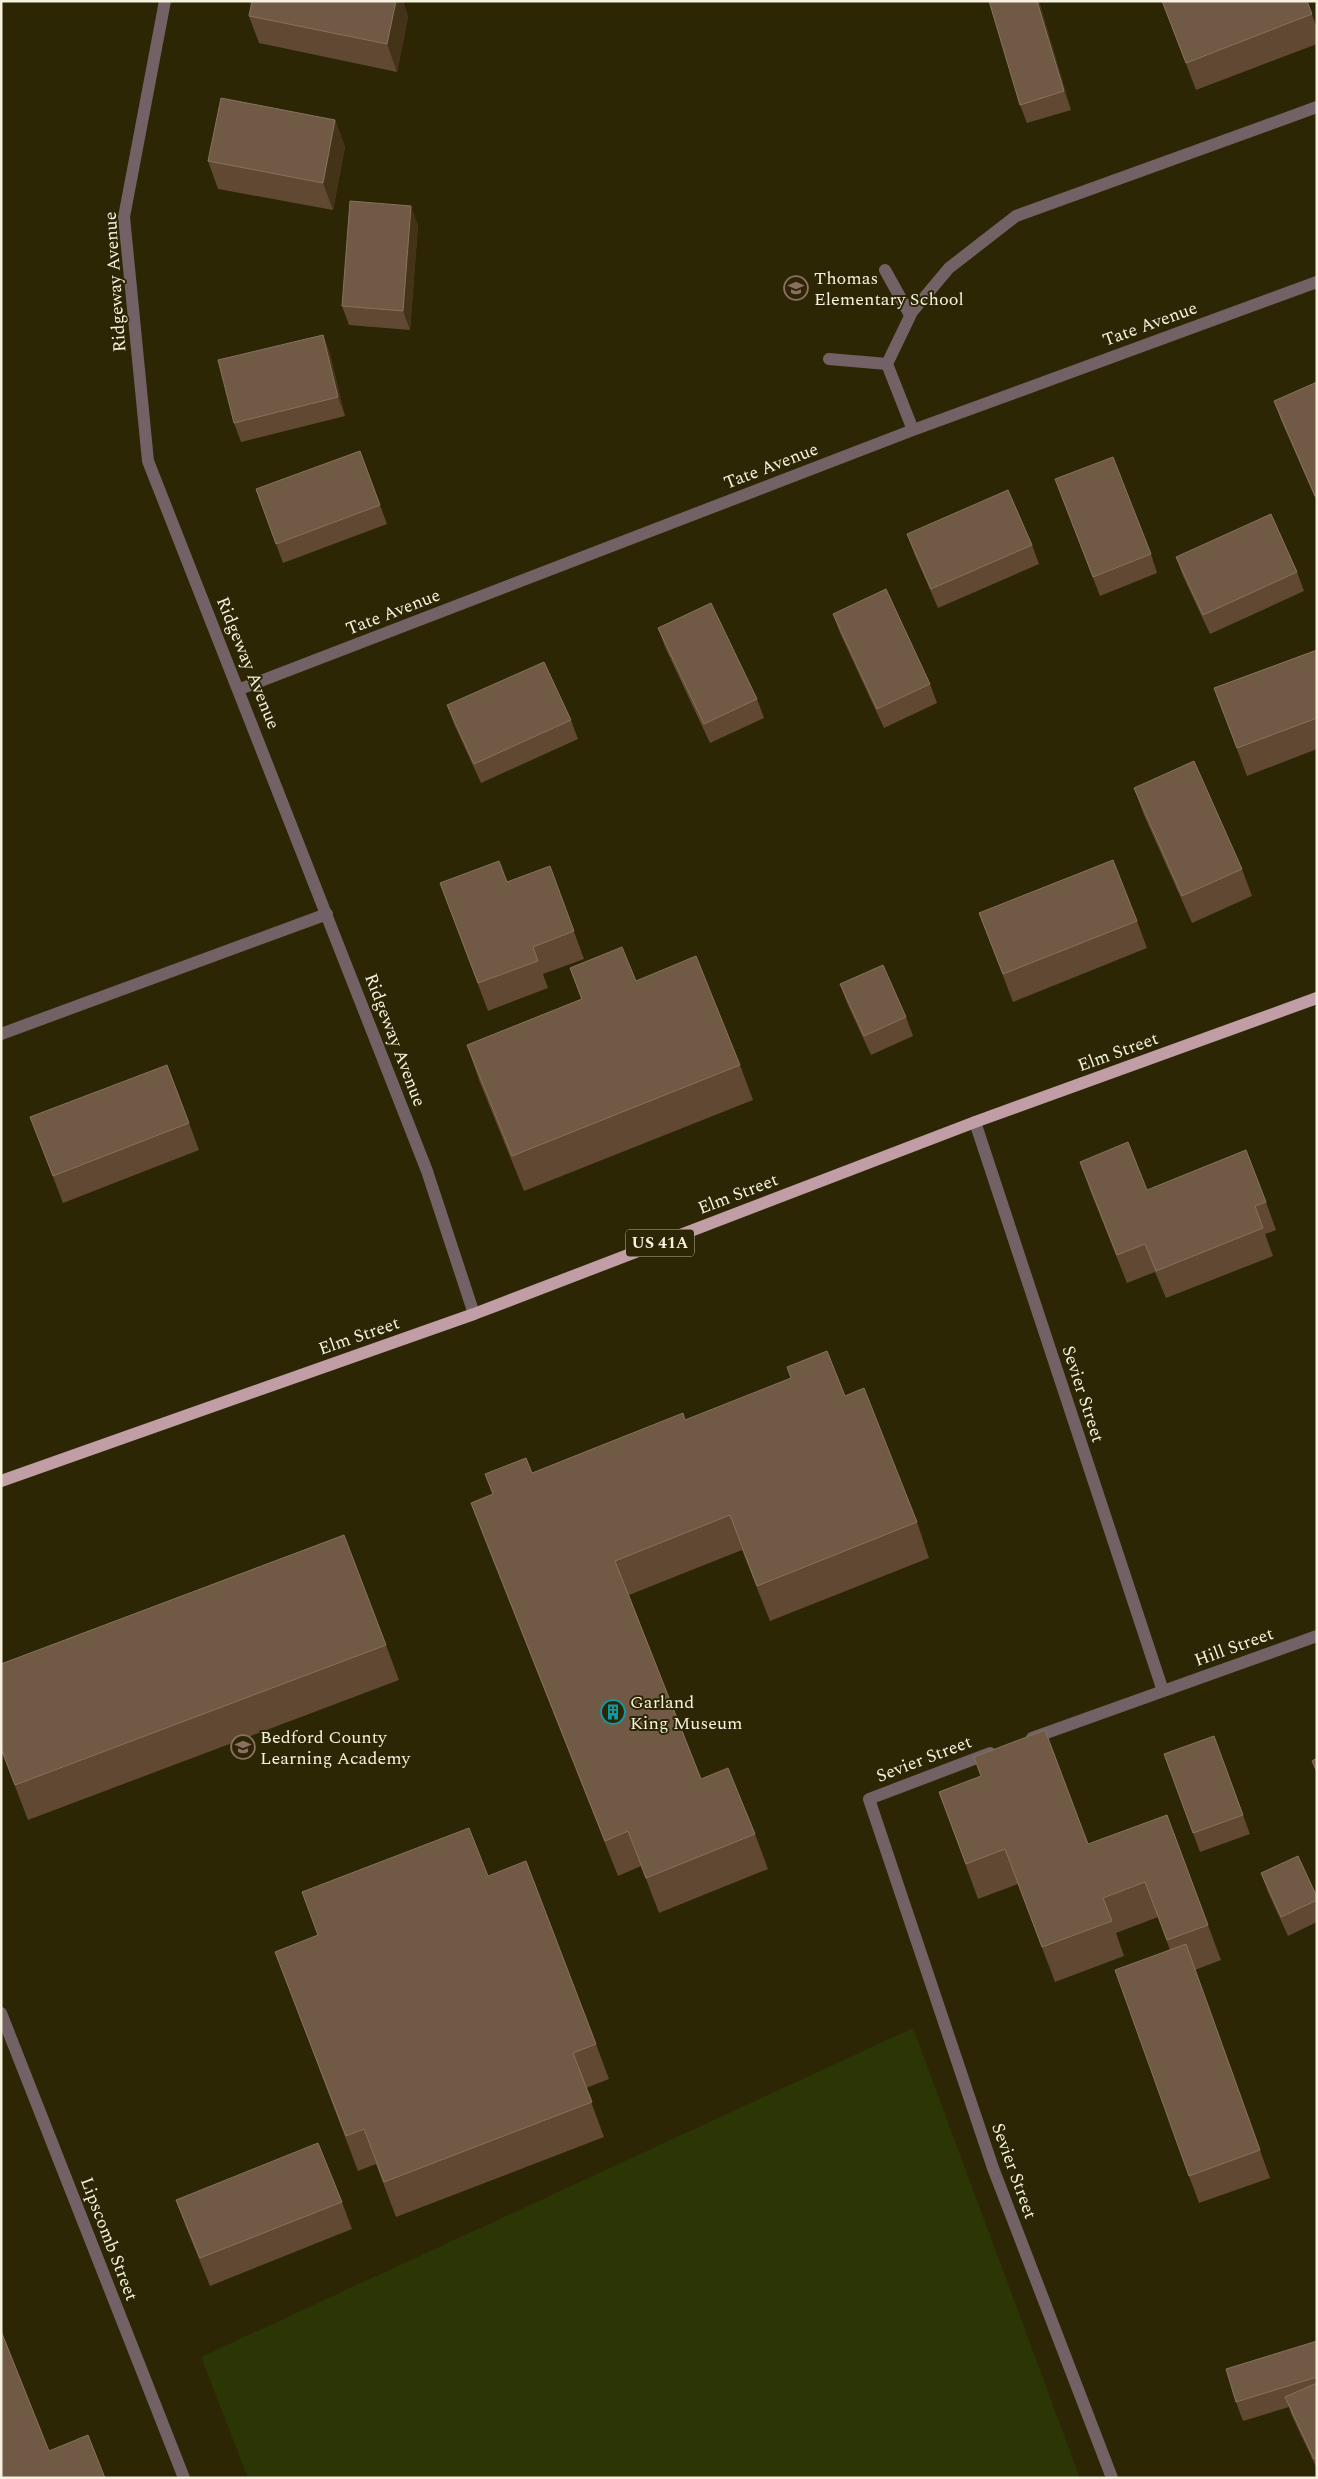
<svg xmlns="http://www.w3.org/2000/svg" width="1318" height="2479" font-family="Spectral,serif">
<rect width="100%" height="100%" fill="#2c2605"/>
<!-- green -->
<path fill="#2c3504" d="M 913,2028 L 1080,2478 L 248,2478 L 201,2357 Z"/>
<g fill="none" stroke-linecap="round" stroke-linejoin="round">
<!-- minor -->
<path stroke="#736265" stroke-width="12" d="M 165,1 L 124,217 L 148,461 L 427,1171 L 474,1314
M 885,270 L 910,315
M 829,359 L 887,364
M 913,430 L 887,364 L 912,312 L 949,268 L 1016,216 L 1317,107
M 240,689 L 913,430 L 1317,282
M 1,1034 L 327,914
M 975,1122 L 1163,1691
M 1032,1738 L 1317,1636
M 990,1753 L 869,1799 L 993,2168 L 1112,2478
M 1,2013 L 184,2478"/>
<!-- major -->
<path stroke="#c19ea5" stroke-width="12" d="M 1,1481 L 474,1314 L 975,1122 L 1317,998"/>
</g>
<!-- wall -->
<path fill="#614833" d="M 252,1 L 403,1 L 408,17 L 397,72 L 259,43 L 249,16 Z
M 989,1 L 1039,1 L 1071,110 L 1027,123 L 1020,105 Z
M 1162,1 L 1307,1 L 1317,28 L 1317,44 L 1196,90 Z
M 335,120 L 345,147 L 333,210 L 218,189 L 208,161 Z
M 418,225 L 410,330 L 349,325 L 342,306 Z
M 323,335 L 330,354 L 345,416 L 241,442 L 234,423 Z
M 1317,382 L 1317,502 L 1281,420 L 1274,401 Z
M 360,451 L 387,524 L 283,563 L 256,489 Z
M 1062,498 L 1151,554 L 1157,573 L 1100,596 Z
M 907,534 L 1032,545 L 1039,564 L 938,608 L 914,553 Z
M 1176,557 L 1297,572 L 1304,591 L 1210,634 L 1183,576 Z
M 833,614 L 930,684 L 937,703 L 884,728 L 840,633 Z
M 658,628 L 757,699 L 764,718 L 710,743 L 665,647 Z
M 1317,650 L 1317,749 L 1247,776 L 1214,688 Z
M 447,705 L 571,720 L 578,739 L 481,783 L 454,724 Z
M 1134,788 L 1242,869 L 1252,896 L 1192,923 L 1144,815 Z
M 550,866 L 584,959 L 543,974 L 548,988 L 488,1011 L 440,883 L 507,882 Z
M 979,913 L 1137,921 L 1147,948 L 1013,1002 Z
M 570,968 L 636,981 L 740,1065 L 753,1100 L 524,1191 L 479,1080 L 467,1045 L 581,999 Z
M 840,984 L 906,1017 L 913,1036 L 871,1055 L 847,1003 Z
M 30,1117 L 189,1123 L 199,1150 L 63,1203 Z
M 1080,1162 L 1147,1190 L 1266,1202 L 1276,1230 L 1265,1234 L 1273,1256 L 1166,1298 L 1155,1272 L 1127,1283 L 1090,1190 Z
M 845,1396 L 917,1522 L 929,1558 L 770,1621 L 742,1550 L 629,1595 L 701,1779 L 755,1834 L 768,1869 L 659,1913 L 641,1866 L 618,1876 L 484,1538 L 471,1503 L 493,1495 L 485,1474 L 532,1473 L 685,1420 Z
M 386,1645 L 399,1680 L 28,1820 L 1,1750 L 1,1664 Z
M 1214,1736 L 1250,1834 L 1200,1852 L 1164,1754 Z
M 939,1792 L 1088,1844 L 1167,1815 L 1221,1960 L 1195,1970 L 1270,2178 L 1199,2203 L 1189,2176 L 1170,1950 L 1158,1917 L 1116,1933 L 1124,1956 L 1055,1982 L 1018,1884 L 978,1899 Z
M 1261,1873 L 1317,1897 L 1317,1922 L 1288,1936 L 1268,1892 Z
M 488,1876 L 596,2044 L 609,2079 L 586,2088 L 604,2137 L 396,2217 L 376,2164 L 358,2171 L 275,1952 L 318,1935 L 302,1892 Z
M 176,2200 L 342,2202 L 352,2229 L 210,2286 L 186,2227 Z
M 1317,2341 L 1317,2469 L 1292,2416 L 1289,2407 L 1243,2421 L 1236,2402 Z"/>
<!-- shaded-wall -->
<path fill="#453319" d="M 396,1 L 403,1 L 408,17 L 397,72 L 387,44 Z
M 1037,1 L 1039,1 L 1071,110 L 1064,91 Z
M 335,120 L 345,147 L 333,210 L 323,183 Z
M 411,206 L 418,225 L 410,330 L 403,311 Z
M 323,335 L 330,354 L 345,416 L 338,397 Z"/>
<!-- building -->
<path fill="#715a45" stroke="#86725e" d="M 252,1 L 396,1 L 387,44 L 249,16 Z
M 989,1 L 1037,1 L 1064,91 L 1020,105 Z
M 1162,1 L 1307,1 L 1312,14 L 1186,63 Z
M 221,98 L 335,120 L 323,183 L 208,161 Z
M 350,201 L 411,206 L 403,311 L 342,306 Z
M 323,335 L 338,397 L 234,423 L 218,360 Z
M 1317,382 L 1317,495 L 1315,496 L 1274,401 Z
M 360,451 L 380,505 L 276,544 L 256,489 Z
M 1113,457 L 1151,554 L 1093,577 L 1055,479 Z
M 1008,490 L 1032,545 L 931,589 L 907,534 Z
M 1271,514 L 1297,572 L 1203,615 L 1176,557 Z
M 886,589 L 930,684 L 877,709 L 833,614 Z
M 711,603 L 757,699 L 704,724 L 658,628 Z
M 1317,650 L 1317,718 L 1237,748 L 1214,688 Z
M 544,662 L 571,720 L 474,764 L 447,705 Z
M 1194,761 L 1242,869 L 1182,896 L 1134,788 Z
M 1113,860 L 1137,921 L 1003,974 L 979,913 Z
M 499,861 L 507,882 L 550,866 L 574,931 L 533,947 L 538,961 L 478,983 L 440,883 Z
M 622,947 L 636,981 L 696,956 L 740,1065 L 512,1156 L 467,1045 L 582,999 L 570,968 Z
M 883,965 L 906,1017 L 864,1036 L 840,984 Z
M 167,1065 L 189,1123 L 53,1176 L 30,1117 Z
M 1128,1142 L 1147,1190 L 1246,1150 L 1266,1202 L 1255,1206 L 1263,1228 L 1156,1271 L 1145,1244 L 1117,1255 L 1080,1162 Z
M 827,1351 L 845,1396 L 864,1388 L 917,1522 L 757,1586 L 730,1515 L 615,1561 L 701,1779 L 728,1768 L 755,1834 L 646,1878 L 628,1831 L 605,1841 L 471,1503 L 493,1494 L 485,1474 L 526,1458 L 532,1473 L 683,1413 L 685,1420 L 791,1378 L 787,1367 Z
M 344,1535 L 386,1645 L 15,1785 L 1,1748 L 1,1664 Z
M 1045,1730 L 1088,1844 L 1167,1815 L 1208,1925 L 1167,1940 L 1145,1882 L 1103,1898 L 1112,1921 L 1042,1947 L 1005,1849 L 966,1864 L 939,1792 L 981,1776 L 974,1757 Z
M 1214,1736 L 1243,1815 L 1193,1833 L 1164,1754 Z
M 1317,1758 L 1317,1772 L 1312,1761 Z
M 469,1828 L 488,1876 L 526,1861 L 596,2044 L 573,2053 L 592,2102 L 384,2182 L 364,2129 L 346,2136 L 275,1952 L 318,1935 L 302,1892 Z
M 1298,1856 L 1317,1897 L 1317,1900 L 1281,1917 L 1261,1873 Z
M 1186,1944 L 1260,2150 L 1189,2176 L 1115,1970 Z
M 318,2143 L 342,2202 L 200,2258 L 176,2200 Z
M 1,2331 L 49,2451 L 88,2435 L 105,2478 L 1,2478 Z
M 1317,2341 L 1317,2377 L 1236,2402 L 1226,2369 Z
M 1317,2383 L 1317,2458 L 1314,2459 L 1285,2397 Z"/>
<!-- icons -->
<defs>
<g id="school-ring" transform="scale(1.25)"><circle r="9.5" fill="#2c2605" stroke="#8d6e63" stroke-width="1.5"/><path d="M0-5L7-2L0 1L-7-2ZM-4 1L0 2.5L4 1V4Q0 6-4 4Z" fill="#8d6e63"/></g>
<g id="building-ring" transform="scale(1.25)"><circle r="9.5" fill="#2c2605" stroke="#0f9aa8" stroke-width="1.5"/><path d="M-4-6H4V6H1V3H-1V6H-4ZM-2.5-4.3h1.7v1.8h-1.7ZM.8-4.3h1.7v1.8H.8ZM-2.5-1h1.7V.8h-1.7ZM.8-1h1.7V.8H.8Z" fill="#0f9aa8"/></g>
</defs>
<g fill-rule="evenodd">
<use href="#school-ring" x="796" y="288"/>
<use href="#building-ring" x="613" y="1712"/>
<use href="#school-ring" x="243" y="1747"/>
</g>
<g text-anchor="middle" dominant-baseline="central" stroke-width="4" stroke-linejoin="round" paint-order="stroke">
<!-- shield labels -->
<rect fill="#2c2605" stroke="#b9b59e" stroke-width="1" x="626" y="1229.5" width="68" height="27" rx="4"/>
<g font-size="16" font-weight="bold" fill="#f5f2df">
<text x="660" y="1243">US 41A</text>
</g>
<!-- poi labels -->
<g font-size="18" fill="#f5f2df" stroke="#2c2605" text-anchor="start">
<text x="814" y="278">Thomas<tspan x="814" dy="21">Elementary School</tspan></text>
<text x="630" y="1702">Garland<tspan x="630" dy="21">King Museum</tspan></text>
<text x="260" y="1737">Bedford County<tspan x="260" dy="21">Learning Academy</tspan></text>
</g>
<!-- street labels -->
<g font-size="18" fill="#f5f2df" stroke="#2c2605">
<text transform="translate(115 282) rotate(-94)">Ridgeway Avenue</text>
<text transform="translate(1150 324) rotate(-20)">Tate Avenue</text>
<text transform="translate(771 466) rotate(-21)">Tate Avenue</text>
<text transform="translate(393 612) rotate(-21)">Tate Avenue</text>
<text transform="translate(248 663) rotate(68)">Ridgeway Avenue</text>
<text transform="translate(395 1040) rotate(69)">Ridgeway Avenue</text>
<text transform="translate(1118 1052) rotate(-20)">Elm Street</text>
<text transform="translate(738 1194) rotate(-21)">Elm Street</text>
<text transform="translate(359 1336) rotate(-19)">Elm Street</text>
<text transform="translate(1083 1394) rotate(72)">Sevier Street</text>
<text transform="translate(1234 1647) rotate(-20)">Hill Street</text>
<text transform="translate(924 1759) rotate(-21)">Sevier Street</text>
<text transform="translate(1014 2171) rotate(70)">Sevier Street</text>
<text transform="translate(109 2239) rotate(69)">Lipscomb Street</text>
</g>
</g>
<!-- border -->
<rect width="1318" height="2479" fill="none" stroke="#f5f2df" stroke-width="5"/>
</svg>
